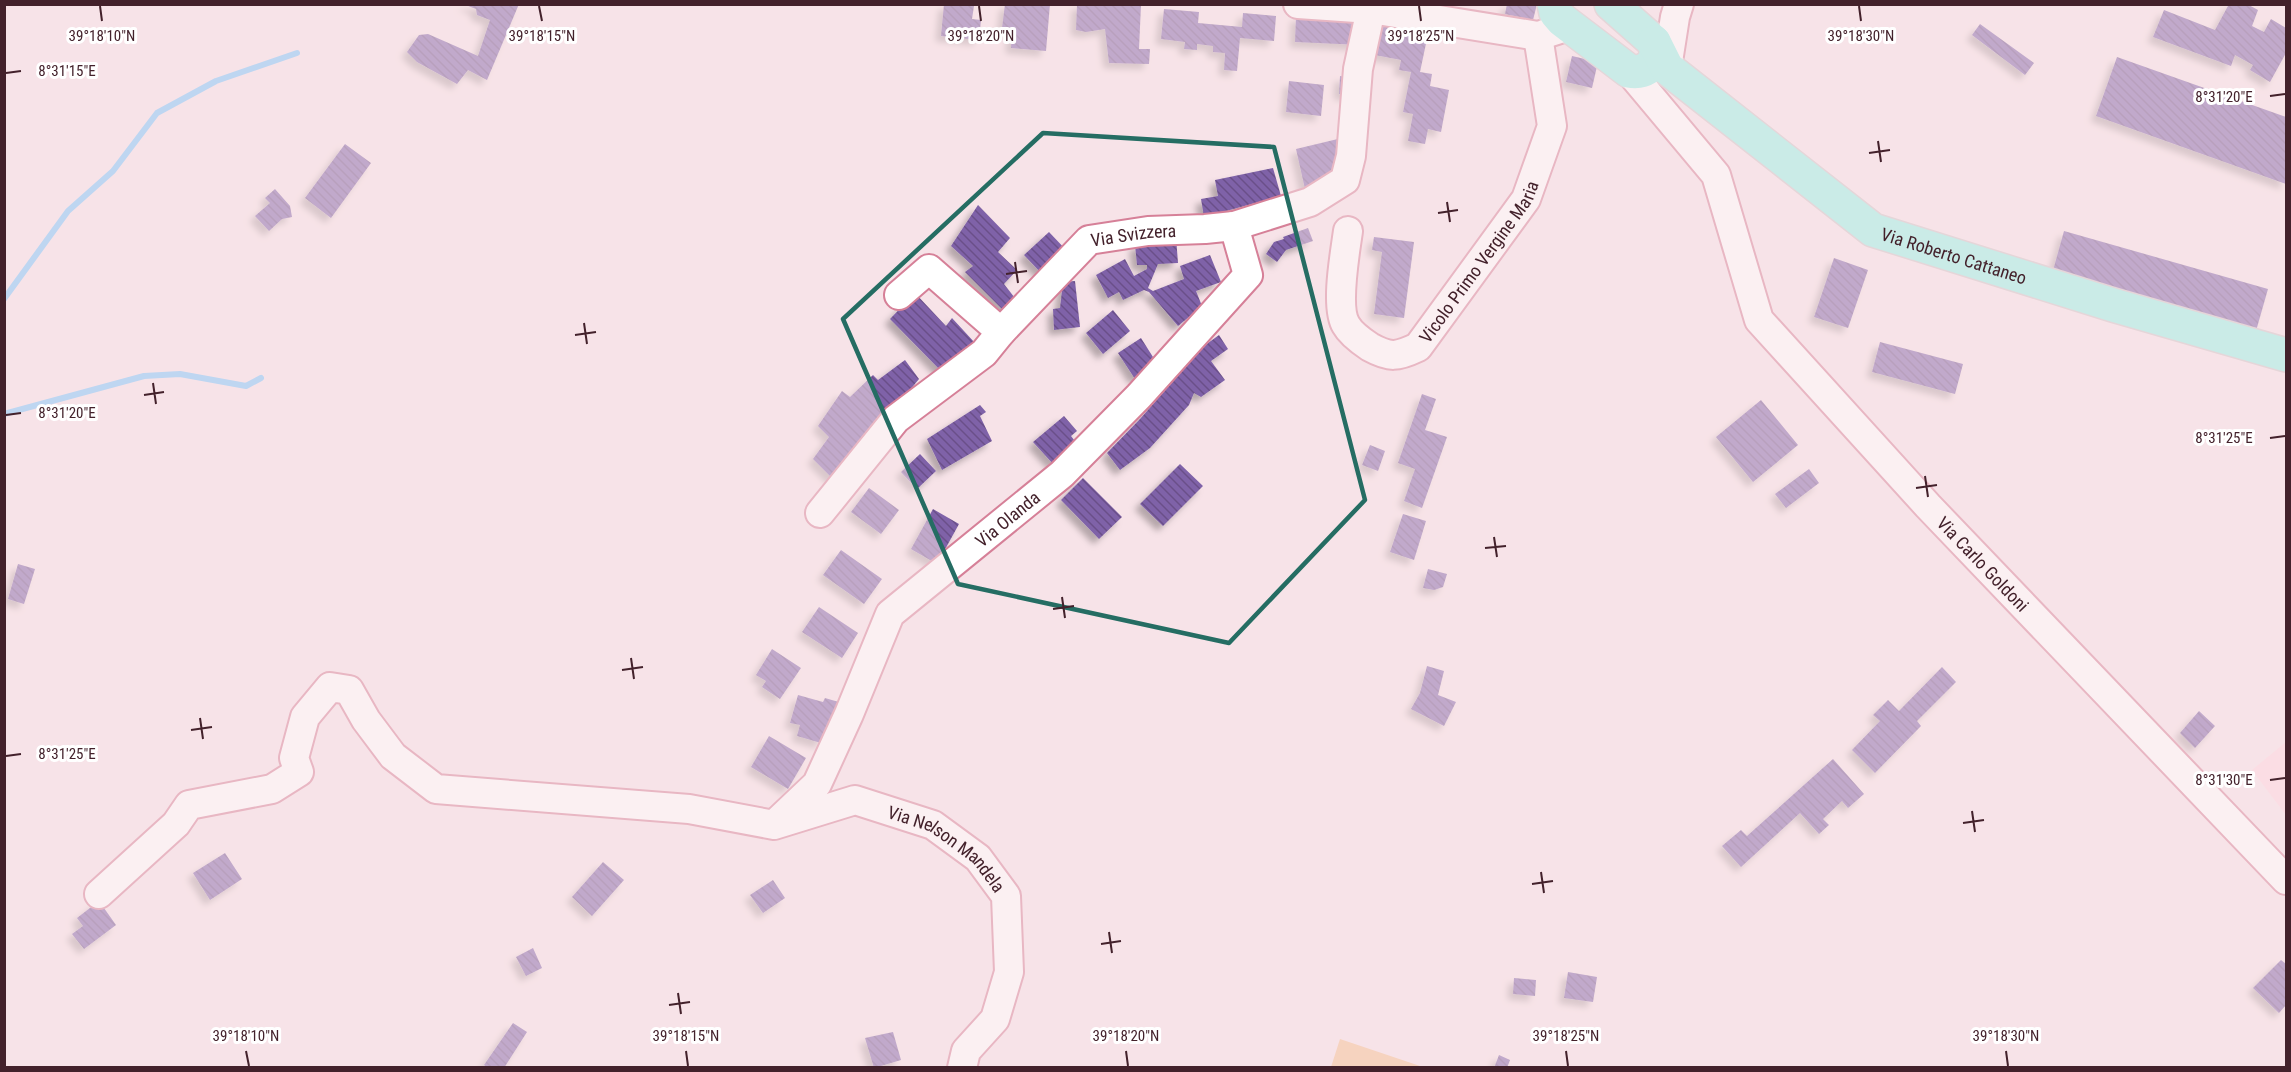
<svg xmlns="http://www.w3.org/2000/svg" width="2291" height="1072" font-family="'Roboto Condensed',sans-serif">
<defs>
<pattern id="building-back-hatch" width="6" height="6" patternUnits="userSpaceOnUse" patternTransform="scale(1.5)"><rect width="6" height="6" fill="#7f62a8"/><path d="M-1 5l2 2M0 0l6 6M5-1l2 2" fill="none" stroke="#6a5089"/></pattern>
<filter id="shadow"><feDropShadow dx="-5.5" dy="5.5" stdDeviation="3" flood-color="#0004"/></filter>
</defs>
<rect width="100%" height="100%" fill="#f7e3e8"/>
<!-- built -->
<path fill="#ffd5df" d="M 2286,742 L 2286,815 L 2252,770 Z"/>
<!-- pitch -->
<path fill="#f4be8f" d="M 1340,1039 L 1423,1067 L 1331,1067 Z"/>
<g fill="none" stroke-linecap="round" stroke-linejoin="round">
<!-- stream -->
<path stroke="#79c5fd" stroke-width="6" d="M 4,299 L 68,211 L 113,171 L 157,113 L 216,81 L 297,53
M 4,414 L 144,376 L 180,374 L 246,386 L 261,378"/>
</g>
<!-- building -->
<path fill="url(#building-back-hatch)" filter="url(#shadow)" d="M 463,4 L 519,4 L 487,80 L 468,70 L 457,84 L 417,62 L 407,52 L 419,35 L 428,34 L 478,56 L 490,20 L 477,15 L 476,9 Z
M 944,4 L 974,6 L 972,19 L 981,20 L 979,40 L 941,36 Z
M 1005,4 L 1050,4 L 1046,51 L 1011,48 L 1012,29 L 1002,28 Z
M 1077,4 L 1141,5 L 1139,49 L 1150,49 L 1149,64 L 1109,63 L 1105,29 L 1086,32 L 1076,30 Z
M 1507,4 L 1537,4 L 1533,20 L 1505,14 Z
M 2229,4 L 2247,4 L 2258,10 L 2252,26 L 2264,32 L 2271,19 L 2286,28 L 2286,53 L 2270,82 L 2250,70 L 2253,65 L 2235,55 L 2231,66 L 2153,37 L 2164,10 L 2215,30 Z
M 1164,9 L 1199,12 L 1198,23 L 1242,27 L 1243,13 L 1276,16 L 1274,41 L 1240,38 L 1237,71 L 1224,70 L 1225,53 L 1213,52 L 1213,46 L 1197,44 L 1197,50 L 1184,49 L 1185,42 L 1161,39 Z
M 1296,16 L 1362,19 L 1361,45 L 1295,42 Z
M 1980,24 L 2034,63 L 2025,75 L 1972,35 Z
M 1381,25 L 1428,34 L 1420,72 L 1432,74 L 1430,86 L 1449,90 L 1441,132 L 1428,129 L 1425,144 L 1408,141 L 1413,114 L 1403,112 L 1411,72 L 1399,70 L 1401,60 L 1375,55 Z
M 1572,56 L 1598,62 L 1592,88 L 1566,82 Z
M 2117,57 L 2286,117 L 2286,184 L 2096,116 Z
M 1340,76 L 1356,79 L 1356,96 L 1339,94 Z
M 1289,81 L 1324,85 L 1321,116 L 1286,112 Z
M 1342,138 L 1346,157 L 1334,159 L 1339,181 L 1305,189 L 1296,149 Z
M 345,144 L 371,163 L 331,218 L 305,198 Z
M 1273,168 L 1281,196 L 1204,217 L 1201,199 L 1218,196 L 1215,180 Z
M 275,189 L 290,206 L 292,217 L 282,219 L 269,231 L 255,216 L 270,203 L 265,198 Z
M 978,205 L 1010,238 L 998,252 L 1017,270 L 1004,284 L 1018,302 L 1007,314 L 965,272 L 973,266 L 951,246 Z
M 1308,228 L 1313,241 L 1286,250 L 1277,262 L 1266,254 L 1274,242 L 1284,239 L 1283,237 Z
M 2064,231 L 2268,289 L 2256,331 L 2052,274 Z
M 1049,232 L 1068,252 L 1043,275 L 1024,255 Z
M 1176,237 L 1178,263 L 1158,264 L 1148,288 L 1153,291 L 1184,279 L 1180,266 L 1210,255 L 1221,282 L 1196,291 L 1202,306 L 1178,326 L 1149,292 L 1144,290 L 1123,300 L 1119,292 L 1108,298 L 1096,275 L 1125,259 L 1134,276 L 1147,269 L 1147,265 L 1137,265 L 1135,245 Z
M 1374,237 L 1414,242 L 1404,318 L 1374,314 L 1382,252 L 1372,250 Z
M 1834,258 L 1868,270 L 1848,328 L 1814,317 Z
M 1075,281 L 1080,327 L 1054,330 L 1053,309 L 1060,308 L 1063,282 Z
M 915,293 L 946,326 L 952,318 L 975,343 L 943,373 L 890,319 Z
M 1113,310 L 1130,331 L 1103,354 L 1086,333 Z
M 1219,335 L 1228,349 L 1211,361 L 1225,380 L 1201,397 L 1194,393 L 1189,405 L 1150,448 L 1120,470 L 1107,453 L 1140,419 L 1204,346 Z
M 1141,338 L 1158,365 L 1135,379 L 1118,353 Z
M 1880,342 L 1963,364 L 1955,394 L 1872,372 Z
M 905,360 L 919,379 L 835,481 L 813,459 L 829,437 L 818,426 L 842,391 L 850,397 L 873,375 L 878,380 Z
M 1422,394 L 1436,399 L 1425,430 L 1447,437 L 1422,508 L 1404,501 L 1415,469 L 1398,463 Z
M 1761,400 L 1798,445 L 1753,482 L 1716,437 Z
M 980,405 L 986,412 L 980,416 L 992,441 L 942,470 L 927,439 Z
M 1064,416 L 1077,431 L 1071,436 L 1078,445 L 1054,465 L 1033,442 Z
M 1370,445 L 1385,451 L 1378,471 L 1362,465 Z
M 920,454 L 936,471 L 917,489 L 901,472 Z
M 1180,464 L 1203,486 L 1163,526 L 1140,504 Z
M 1809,469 L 1819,483 L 1786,508 L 1775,494 Z
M 1083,478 L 1122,517 L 1099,539 L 1061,500 Z
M 869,488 L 899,510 L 881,534 L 851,512 Z
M 933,509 L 959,524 L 937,564 L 911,549 Z
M 1403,514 L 1426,521 L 1414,560 L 1390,552 Z
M 841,550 L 882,579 L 864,604 L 823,575 Z
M 18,564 L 35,569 L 24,604 L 8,599 Z
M 1428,569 L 1447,574 L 1443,587 L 1434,590 L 1423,588 Z
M 819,607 L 858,633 L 842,658 L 802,632 Z
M 772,649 L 801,668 L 780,699 L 762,687 L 766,681 L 756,675 Z
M 1427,666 L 1444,671 L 1438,695 L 1456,702 L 1444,726 L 1411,709 L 1420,693 Z
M 1942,667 L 1956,682 L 1917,721 L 1921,726 L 1875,773 L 1852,750 L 1880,721 L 1873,715 L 1888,700 L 1899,711 Z
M 798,695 L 823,702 L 825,698 L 842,703 L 832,737 L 823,734 L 821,743 L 797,736 L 800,725 L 790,723 Z
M 2199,711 L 2215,726 L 2195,748 L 2180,733 Z
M 769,736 L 806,758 L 788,789 L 751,767 Z
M 1833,759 L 1864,794 L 1848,808 L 1842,801 L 1823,819 L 1829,825 L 1819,834 L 1800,813 L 1741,867 L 1722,846 L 1741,830 L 1747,836 Z
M 225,853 L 242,879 L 210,900 L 193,873 Z
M 603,862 L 624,880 L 592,916 L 572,897 Z
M 773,880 L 785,898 L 763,913 L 750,895 Z
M 99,901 L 116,925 L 84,949 L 72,934 L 83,926 L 77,918 Z
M 533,948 L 542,968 L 526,976 L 516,957 Z
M 2281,960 L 2286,964 L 2286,1005 L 2279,1013 L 2253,988 Z
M 1568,972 L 1597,977 L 1593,1002 L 1564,998 Z
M 1514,978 L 1536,980 L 1535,996 L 1513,994 Z
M 513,1023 L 527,1032 L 504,1068 L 488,1068 L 484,1065 Z
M 893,1032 L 901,1060 L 874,1068 L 865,1038 Z
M 1499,1055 L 1510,1060 L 1507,1068 L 1494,1068 Z"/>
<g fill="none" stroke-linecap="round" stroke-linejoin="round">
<!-- minor casing -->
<g stroke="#d68098" stroke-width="32">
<g id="minor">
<path d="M 1298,4 L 1371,9 L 1538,36 L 1557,30"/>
<path d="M 1667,68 L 1675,17 L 1679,4"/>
<path id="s1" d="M 1629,71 L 1716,175 L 1759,320 L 1928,506 L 2286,880"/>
<path id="s2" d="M 1348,231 C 1345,253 1335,307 1346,325 C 1351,334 1361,341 1370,347 C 1390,358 1397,357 1418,347 L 1526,199 L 1552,126 L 1538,36"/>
<path d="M 899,295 L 929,269 L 1001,332"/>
<path id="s3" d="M 820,513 L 896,419 L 984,353 L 1001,332 L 1089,240 L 1148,231 L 1205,229 L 1234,226 L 1310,202 L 1345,180 L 1351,156 L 1358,69 L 1371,9"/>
<path id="s4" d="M 778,821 L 817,784 L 849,714 L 890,614 L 1062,474 L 1139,396 L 1248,275 L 1234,226"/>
<path id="s5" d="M 99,894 L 176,824 L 189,805 L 272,789 L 299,772 L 294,758 L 305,717 L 330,687 L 349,690 L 366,720 L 393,756 L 436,789 L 689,809 L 774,825 L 855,800 L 933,825 L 978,858 L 1006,896 L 1009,972 L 995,1019 L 966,1051 L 962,1068"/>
</g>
</g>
<!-- major casing -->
<g stroke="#cec5c8" stroke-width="36">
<g id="major">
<path d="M 1554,4 L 1556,13 L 1562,20 L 1629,71 C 1648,75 1661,60 1654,42 L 1611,4"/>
<path id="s6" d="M 1654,42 L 1667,68 L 1873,230 L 2113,305 L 2286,355"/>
</g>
</g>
<!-- minor -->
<use href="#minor" stroke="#fff" stroke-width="28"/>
<!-- major -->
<use href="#major" stroke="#92f4e7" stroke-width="33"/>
</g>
<!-- marked area -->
<path d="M0 0H2291V1072H0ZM 1043,133 L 1274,147 L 1365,500 L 1229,643 L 958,584 L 843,319 Z" fill="#f7e3e8" fill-opacity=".55" fill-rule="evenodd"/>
<path fill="none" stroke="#256d63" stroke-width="4.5" stroke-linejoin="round" d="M 1043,133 L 1274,147 L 1365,500 L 1229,643 L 958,584 L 843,319 Z"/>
<!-- ticks -->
<path fill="none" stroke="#43212b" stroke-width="2" d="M 100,6 L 102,21M 539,6 L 542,21M 979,6 L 981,21M 1419,6 L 1421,21M 1859,6 L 1861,21M 6,73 L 21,71M 2270,96 L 2285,94M 1878,141 L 1881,162M 1869,153 L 1890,150M 1447,202 L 1450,222M 1438,213 L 1458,210M 1015,262 L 1018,283M 1006,274 L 1027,271M 584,323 L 587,344M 575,335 L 596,332M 153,383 L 156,404M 144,395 L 164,392M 6,415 L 21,413M 2270,438 L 2285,436M 1925,476 L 1928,497M 1916,488 L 1937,485M 1494,537 L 1497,557M 1485,548 L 1506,546M 1062,597 L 1065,618M 1053,609 L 1074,606M 631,658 L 634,679M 622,670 L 643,667M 200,718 L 203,739M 191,730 L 212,727M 6,756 L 21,754M 2270,780 L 2285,778M 1972,811 L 1975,832M 1963,823 L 1984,820M 1541,872 L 1544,893M 1532,884 L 1553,881M 1109,932 L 1112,953M 1101,944 L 1121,941M 678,993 L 681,1014M 669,1005 L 690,1002M 246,1051 L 249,1066M 686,1051 L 688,1066M 1126,1051 L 1128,1066M 1566,1051 L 1568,1066M 2006,1051 L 2008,1066"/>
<g text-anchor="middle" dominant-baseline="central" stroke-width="6" stroke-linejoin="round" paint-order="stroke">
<!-- street labels -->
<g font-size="18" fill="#43212b" stroke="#fff">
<text stroke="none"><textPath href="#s3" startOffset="430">Via Svizzera</textPath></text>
<text stroke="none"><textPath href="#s6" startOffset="376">Via Roberto Cattaneo</textPath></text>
<text stroke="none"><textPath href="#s2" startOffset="284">Vicolo Primo Vergine Maria</textPath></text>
<text stroke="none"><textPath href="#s4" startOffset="390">Via Olanda</textPath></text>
<text stroke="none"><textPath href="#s1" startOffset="618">Via Carlo Goldoni</textPath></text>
<text stroke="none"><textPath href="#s5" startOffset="1024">Via Nelson Mandela</textPath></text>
</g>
</g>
<g font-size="15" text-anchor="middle" fill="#43212b" stroke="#fff" stroke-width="6" stroke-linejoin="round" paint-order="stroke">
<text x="102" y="41">39°18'10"N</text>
<text x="542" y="41">39°18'15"N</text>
<text x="981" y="41">39°18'20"N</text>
<text x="1421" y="41">39°18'25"N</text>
<text x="1861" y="41">39°18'30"N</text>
<text x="67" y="76">8°31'15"E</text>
<text x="2224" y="102">8°31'20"E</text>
<text x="67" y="418">8°31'20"E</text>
<text x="2224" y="443">8°31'25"E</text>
<text x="67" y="759">8°31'25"E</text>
<text x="2224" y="785">8°31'30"E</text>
<text x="246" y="1041">39°18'10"N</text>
<text x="686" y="1041">39°18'15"N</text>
<text x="1126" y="1041">39°18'20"N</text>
<text x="1566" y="1041">39°18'25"N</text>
<text x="2006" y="1041">39°18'30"N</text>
</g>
<!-- border -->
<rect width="2291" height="1072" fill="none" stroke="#43212b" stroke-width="12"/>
</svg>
